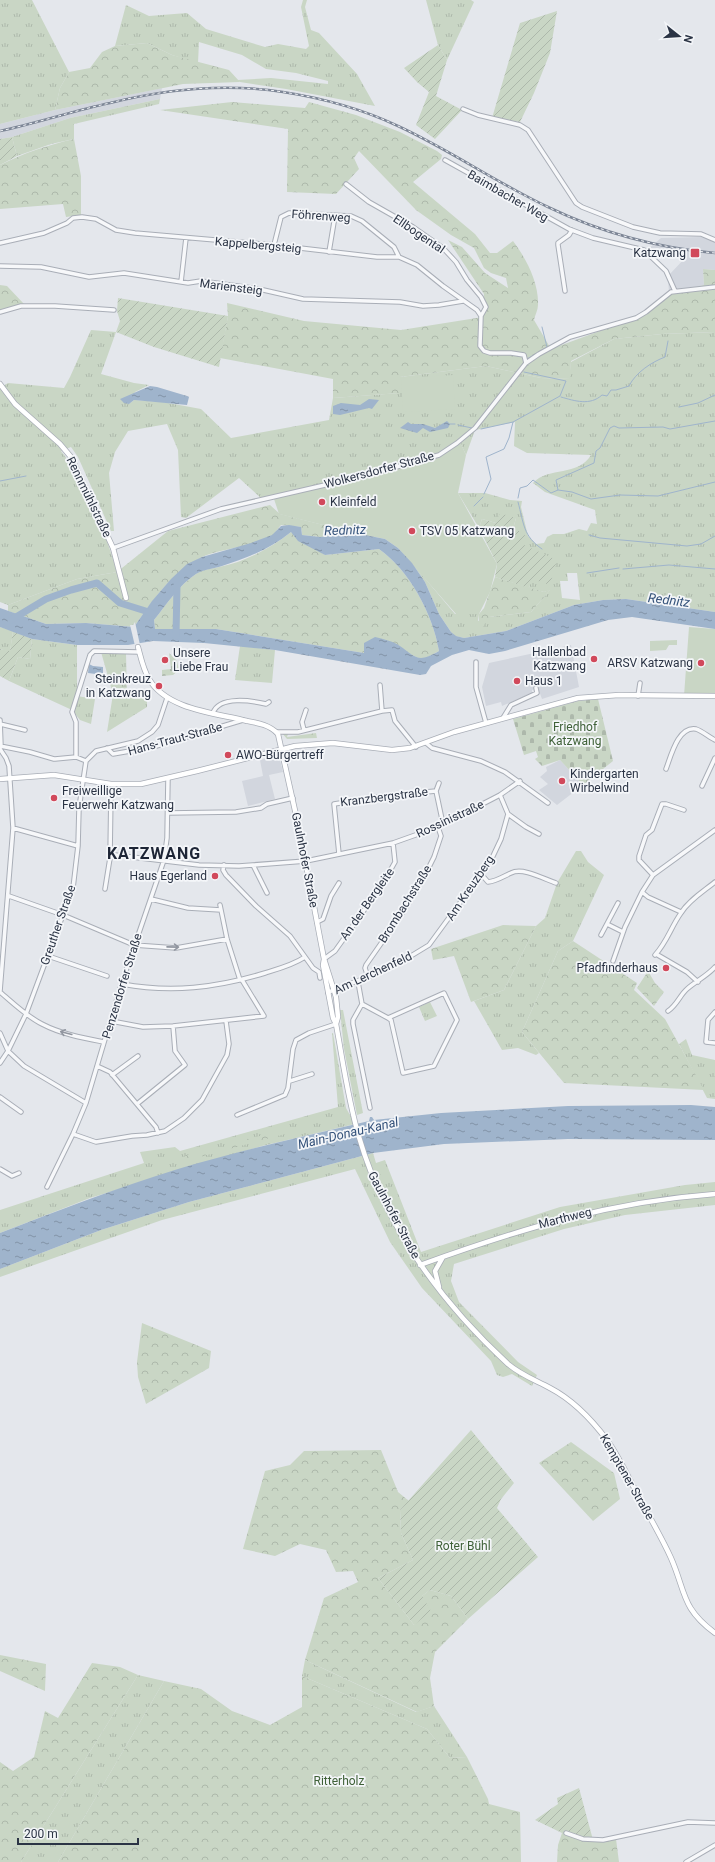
<svg xmlns="http://www.w3.org/2000/svg" width="715" height="1862" font-family="Roboto,sans-serif">
<defs>
<pattern id="grass-tufts" width="24" height="20" patternUnits="userSpaceOnUse"><rect width="24" height="20" fill="#c9d6c5"/><path d="M3 7l-1-3M5 7V3M7 7l1-3M15 17l-1-3M17 17v-4M19 17l1-3" fill="none" stroke="#adb8ab"/></pattern>
<pattern id="forest-crowns" width="20" height="18" patternUnits="userSpaceOnUse"><rect width="20" height="18" fill="#c9d6c5"/><path d="M2 6a3 3 0 1 1 6 0M12 15a3 3 0 1 1 6 0" fill="none" stroke="#adb8ab"/></pattern>
<pattern id="cemetery-stones" width="16" height="16" patternUnits="userSpaceOnUse"><rect width="16" height="16" fill="#c9d6c5"/><path d="M2 7V4a2 2 0 0 1 4 0v3zM10 15v-3a2 2 0 0 1 4 0v3z" fill="#adb8ab"/></pattern>
<pattern id="garden-furrows" width="10" height="10" patternUnits="userSpaceOnUse"><rect width="10" height="10" fill="#c9d6c5"/><path d="M-1 1l2-2M0 10L10 0M9 11l2-2" fill="none" stroke="#adb8ab"/></pattern>
<pattern id="water-ripples" width="26" height="14" patternUnits="userSpaceOnUse"><rect width="26" height="14" fill="#9fb4cc"/><path d="M2 4q2-2 4 0t4 0M15 11q2-2 4 0t4 0" fill="none" stroke="#8293a7"/></pattern>
</defs>
<rect width="100%" height="100%" fill="#e4e7ec"/>
<!-- built -->
<path fill="#d2d6de" d="M 162,88 L 160,99 L 70,118 L 12,137 L 0,139 L 0,124 L 55,110 Z
M 701,237 L 715,241 L 715,270 L 703,269 L 704,285 L 669,294 L 668,276 L 686,257 L 647,250 L 661,238 Z
M 571,645 L 579,687 L 542,699 L 538,688 L 532,690 L 532,693 L 502,706 L 501,702 L 486,706 L 482,687 L 489,663 Z
M 272,757 L 280,760 L 283,772 L 269,775 L 275,799 L 248,806 L 242,781 L 263,776 L 260,760 Z
M 560,760 L 583,785 L 557,805 L 539,790 L 548,784 L 540,777 L 547,771 L 546,767 Z"/>
<!-- grass -->
<path fill="url(#grass-tufts)" fill-rule="evenodd" d="M 0,0 L 32,0 L 69,72 L 60,88 L 55,110 L 0,124 Z
M 303,0 L 307,0 L 305,7 L 311,30 L 319,33 L 357,74 L 375,106 L 286,89 L 240,82 L 237,80 L 271,78 L 328,84 L 328,81 L 296,73 L 266,69 L 242,55 L 199,42 L 198,63 L 172,55 L 147,43 L 115,46 L 126,5 L 149,16 L 187,13 L 206,29 L 265,47 L 278,44 L 306,49 L 309,46 L 301,7 Z
M 426,0 L 471,0 L 474,2 L 447,60 L 438,45 Z
M 160,99 L 159,104 L 74,124 L 74,139 L 51,144 L 17,156 L 12,137 L 70,118 Z
M 91,330 L 116,332 L 101,374 L 134,383 L 149,385 L 135,392 L 129,404 L 134,400 L 163,402 L 201,409 L 231,438 L 329,420 L 333,398 L 399,393 L 400,377 L 486,366 L 541,378 L 569,379 L 571,362 L 614,339 L 662,334 L 715,332 L 715,612 L 626,599 L 603,600 L 574,605 L 506,631 L 464,638 L 455,636 L 451,632 L 439,614 L 425,582 L 412,563 L 455,614 L 479,614 L 478,621 L 489,617 L 531,612 L 550,590 L 544,592 L 529,588 C 535,568 524,545 513,529 L 516,518 L 496,523 L 482,519 L 479,528 L 458,493 L 485,493 L 510,500 L 522,501 L 521,507 L 528,536 L 536,544 L 544,543 L 547,537 L 553,534 L 564,534 L 579,529 L 587,531 L 591,523 L 597,524 L 595,510 L 545,492 L 533,483 C 549,466 578,477 591,455 L 527,453 L 514,446 L 515,422 L 475,430 L 466,455 L 460,442 L 437,457 L 274,499 L 263,500 L 239,478 L 186,518 L 181,517 L 178,450 L 167,424 L 128,431 L 115,452 L 109,473 L 114,531 L 111,531 L 78,457 L 71,447 L 61,451 C 88,484 105,532 117,572 L 77,579 L 8,605 L 0,602 L 0,388 L 8,383 L 64,388 L 70,377 ZM 567,573 L 577,573 L 580,600 L 562,598 L 560,581 L 568,581 Z
M 0,627 L 13,631 L 10,652 L 0,649 Z
M 32,639 L 77,645 L 77,696 L 95,699 L 91,724 L 80,720 L 72,710 L 9,681 L 18,657 L 30,659 Z
M 240,646 L 275,650 L 272,683 L 235,680 Z
M 101,652 L 126,653 L 127,696 L 147,698 L 147,707 L 107,732 L 113,694 Z
M 576,851 L 581,851 L 588,862 L 604,875 L 573,941 L 558,951 L 522,1032 L 539,1053 L 536,1055 L 518,1048 L 502,1050 L 474,1001 L 504,990 L 536,926 L 545,918 L 557,883 Z
M 430,1002 L 437,1016 L 425,1021 L 419,1007 Z
M 340,1010 L 343,1010 L 363,1113 L 357,1115 L 344,1049 Z
M 332,1033 L 333,1033 L 346,1108 L 355,1124 L 262,1146 L 90,1198 L 0,1233 L 0,1210 L 144,1163 L 140,1152 L 175,1147 L 180,1151 L 338,1107 Z
M 686,1039 L 692,1055 L 715,1060 L 715,1099 L 707,1098 L 679,1044 Z
M 373,1153 L 376,1163 L 385,1160 L 421,1252 L 560,1207 L 685,1185 L 715,1182 L 715,1205 L 625,1215 L 564,1229 L 454,1264 L 451,1281 L 459,1302 L 518,1362 L 537,1375 L 532,1386 L 512,1374 L 503,1377 L 497,1375 L 491,1361 L 422,1288 L 390,1242 L 355,1169 L 162,1220 L 0,1277 L 0,1269 L 101,1230 L 189,1202 Z
M 305,1660 L 416,1712 L 434,1706 L 467,1757 L 450,1758 L 427,1729 L 302,1676 Z
M 138,1675 L 164,1681 L 58,1862 L 21,1862 Z"/>
<!-- forest -->
<path fill="url(#forest-crowns)" d="M 147,43 L 172,55 L 229,70 L 240,82 L 183,84 L 55,110 L 60,88 L 69,72 L 90,68 L 102,52 L 115,46 Z
M 232,102 L 305,108 L 309,102 L 356,115 L 400,132 L 437,151 L 442,155 L 441,159 L 413,182 L 475,234 L 490,253 L 497,253 L 513,241 C 526,258 539,283 538,305 C 538,310 535,315 534,320 L 551,349 L 643,315 L 669,294 L 704,285 L 703,269 L 715,270 L 715,332 L 662,334 L 614,339 L 571,361 L 570,379 L 541,378 L 486,366 L 400,377 L 400,393 L 333,398 L 333,379 L 220,358 L 228,316 L 227,303 L 304,321 L 401,330 L 483,317 L 484,294 L 448,240 L 462,247 L 485,273 L 508,288 L 506,278 L 491,273 L 484,268 L 474,248 L 451,235 L 416,210 L 359,151 L 354,158 L 359,169 L 336,194 L 287,192 L 288,129 L 160,110 Z
M 74,139 L 81,176 L 81,215 L 66,217 L 63,204 L 0,209 L 0,165 C 24,153 48,145 74,139 Z
M 0,285 L 7,286 L 24,304 L 0,310 Z
M 270,505 L 280,514 L 355,533 L 320,537 L 302,535 L 301,527 L 281,525 C 278,528 276,532 273,535 C 257,547 221,548 202,557 C 171,573 153,600 134,627 L 86,623 L 46,624 L 8,611 L 8,605 L 77,579 L 117,572 L 168,531 Z
M 291,532 L 325,555 L 379,549 C 409,570 433,614 439,651 L 426,658 L 420,659 L 410,654 L 398,645 L 364,643 L 364,653 L 216,629 L 155,630 L 154,620 C 167,604 179,585 196,574 C 204,569 210,569 219,567 C 245,562 271,548 291,532 Z
M 495,577 L 544,592 L 551,589 L 531,612 L 489,617 L 479,633 L 479,614 L 484,608 Z
M 282,733 L 288,734 L 287,737 L 316,733 L 317,738 L 287,739 Z
M 503,925 L 536,926 L 504,990 L 471,1002 L 454,956 L 433,960 L 431,949 Z
M 573,941 L 637,983 L 634,990 L 665,1019 L 704,1090 L 564,1083 L 522,1032 L 558,951 Z
M 648,971 L 655,983 L 664,992 L 654,1006 L 637,988 Z
M 283,1130 L 285,1134 L 185,1161 L 185,1155 C 199,1154 218,1153 228,1144 Z
M 142,1323 L 211,1351 L 209,1368 L 146,1404 L 138,1377 L 137,1362 Z
M 571,1442 L 614,1473 L 620,1499 L 593,1521 L 539,1463 Z
M 381,1450 L 398,1492 L 409,1501 L 400,1510 L 401,1533 L 413,1560 L 378,1578 L 414,1625 L 422,1596 L 430,1590 L 451,1596 L 468,1619 L 435,1652 L 430,1678 L 434,1706 L 417,1712 L 305,1660 L 324,1598 L 358,1582 L 353,1571 L 336,1572 L 326,1550 L 300,1544 L 275,1556 L 243,1549 L 265,1471 L 290,1465 L 304,1451 Z
M 0,1655 L 46,1664 L 45,1691 L 0,1671 Z
M 92,1663 L 120,1667 L 138,1675 L 21,1862 L 0,1862 L 0,1762 L 13,1771 L 34,1757 L 45,1711 L 58,1718 Z
M 302,1676 L 427,1729 L 450,1758 L 467,1757 L 488,1799 L 489,1804 L 520,1812 L 521,1862 L 58,1862 L 164,1681 L 201,1689 L 232,1711 L 270,1725 L 302,1707 Z
M 562,1833 L 593,1840 L 616,1839 L 619,1862 L 557,1862 L 558,1845 Z"/>
<!-- cemetery -->
<path fill="url(#cemetery-stones)" d="M 169,653 L 177,661 L 179,670 L 173,675 L 162,676 L 162,670 L 171,669 Z
M 598,699 L 613,761 L 583,785 L 560,760 L 542,766 L 535,759 L 538,757 L 536,751 L 524,755 L 513,719 L 578,701 Z"/>
<!-- garden -->
<path fill="url(#garden-furrows)" d="M 557,11 L 550,53 L 534,93 L 520,122 L 492,118 L 520,23 Z
M 438,45 L 447,60 L 436,96 L 462,110 L 435,139 L 416,125 L 429,92 L 417,82 L 404,68 Z
M 12,137 L 17,156 L 0,165 L 0,139 Z
M 118,298 L 228,316 L 219,367 L 154,347 L 116,332 L 120,321 L 117,311 Z
M 500,513 L 516,518 L 513,529 L 525,533 L 524,545 L 557,560 L 550,585 L 532,579 L 529,588 L 495,577 L 497,564 L 479,528 L 482,519 L 496,523 Z
M 13,631 L 32,639 L 30,659 L 18,657 L 9,681 L 0,676 L 0,649 L 10,651 Z
M 471,1430 L 514,1483 L 501,1499 L 497,1508 L 538,1557 L 468,1619 L 451,1596 L 430,1590 L 422,1596 L 431,1611 L 414,1625 L 378,1578 L 413,1560 L 401,1533 L 400,1510 Z
M 579,1788 L 593,1840 L 562,1833 L 535,1820 L 558,1804 L 557,1798 Z"/>
<!-- pitch -->
<path fill="#c9d6c5" d="M 453,375 L 455,409 L 403,412 L 401,378 Z
M 460,442 L 466,455 L 458,493 L 497,564 L 490,592 L 479,614 L 456,614 L 398,548 L 385,539 L 355,533 L 279,514 L 274,499 L 437,457 Z
M 689,627 L 715,629 L 715,696 L 684,696 Z
M 677,640 L 677,645 L 669,645 L 666,650 L 650,651 L 650,641 Z"/>
<!-- water -->
<path fill="url(#water-ripples)" fill-rule="evenodd" d="M 150,386 L 157,387 L 187,396 L 189,397 L 187,405 L 134,400 L 129,404 L 124,403 L 120,399 Z
M 369,399 L 379,400 L 372,409 L 369,408 L 340,415 L 333,414 L 333,406 L 341,403 L 360,405 Z
M 447,421 L 450,424 L 448,428 L 430,432 L 423,428 L 417,433 L 400,428 L 408,422 L 411,424 L 423,424 L 435,428 Z
M 289,525 L 301,527 L 302,535 L 320,537 L 355,533 L 385,539 L 398,548 L 412,563 L 425,582 L 439,614 L 451,632 L 456,636 L 464,638 L 506,631 L 574,605 L 603,600 L 626,599 L 715,612 L 715,629 L 632,617 L 608,620 L 505,651 L 489,654 L 469,650 L 452,655 L 431,666 L 426,674 L 420,675 L 275,650 L 204,643 L 153,641 L 128,645 L 77,645 L 32,639 L 0,627 L 0,608 L 46,624 L 86,623 L 134,627 L 152,601 L 171,579 L 187,564 L 202,557 L 251,543 L 272,535 L 281,526 ZM 291,532 L 298,541 L 325,555 L 379,549 C 409,570 433,614 439,651 C 418,663 417,658 400,646 C 393,641 383,639 375,637 L 364,643 L 364,653 L 216,629 L 155,629 L 154,620 C 167,604 179,585 196,574 C 205,569 213,569 222,566 C 247,558 270,549 291,532 Z
M 89,664 L 93,666 L 103,667 L 103,675 L 88,673 Z
M 691,1105 L 715,1107 L 715,1140 L 568,1139 L 444,1144 L 373,1153 L 189,1202 L 101,1230 L 0,1269 L 0,1233 C 59,1210 117,1188 178,1169 C 241,1150 305,1136 369,1121 L 370,1117 L 372,1117 L 374,1120 L 441,1113 L 568,1106 Z"/>
<!-- pier -->
<path fill="#e4e7ec" d="M 135,622 L 140,645 L 135,646 L 130,625 L 133,625 Z"/>
<g fill="none" stroke-linecap="round" stroke-linejoin="round">
<!-- stream -->
<path stroke="#9fb4cc" stroke-width="1" d="M 527,359 L 547,347 L 542,327
M 523,363 L 524,362
M 561,397 C 575,401 590,406 602,395 L 607,396 L 611,390 L 616,390 L 629,386 C 636,372 652,362 665,357 L 668,341
M 679,407 L 698,403 L 715,395
M 450,424 L 455,424
M 458,425 L 472,428
M 481,429 L 513,422
M 0,481 L 26,476
M 558,490 L 572,492 L 591,499 L 620,495 L 658,496 L 715,482
M 484,494 L 491,479 L 486,457 L 504,449 L 509,438 L 513,422 L 560,396 L 566,381 L 524,372
M 518,498 L 520,488 L 527,486 L 533,480 L 551,493 L 558,490 L 556,480 L 594,463 L 596,451 L 600,448 L 610,428 L 614,426 L 619,428 L 663,427 L 670,429 L 715,421
M 518,502 C 524,524 523,536 542,549
M 474,506 L 483,497
M 589,535 L 600,538 L 687,546 L 701,544 L 715,536
M 623,569 L 669,565 L 715,569
M 587,573 L 619,568"/>
<!-- river -->
<path stroke="#9fb4cc" stroke-width="7" d="M 11,620 L 46,599 L 71,590 L 97,583 L 120,603 L 152,613
M 176,636 L 177,585"/>
<!-- street casing -->
<g stroke="#a9aeb7" stroke-width="5.5">
<path id="street" d="M 463,109 L 478,115 L 520,125 L 528,130 L 576,203 L 582,207 L 633,227 L 660,233 L 701,234 L 715,240
M 445,160 L 569,229 L 593,238 L 644,250 L 666,271 L 675,291
M 346,184 L 369,202 L 413,227 L 443,248 L 456,262 L 467,280 L 481,297 L 486,307 L 481,316
M 0,243 L 44,233 L 67,223 L 73,218 L 82,217 L 96,219 L 116,230 L 135,233 L 274,245 L 377,257 L 399,257 L 417,265 L 443,286 L 477,310 L 481,316 L 480,346 L 484,351 L 490,353 L 511,353 L 524,355 L 526,363
M 274,245 L 281,217 L 289,213 L 351,216 L 362,221 L 394,247 L 399,257
M 329,252 L 335,216
M 0,266 L 41,267 L 89,277 L 124,273 L 188,283 L 201,281 L 259,289 L 303,299 L 400,302 L 423,306 L 439,305 L 463,301
M 181,282 L 186,238
M 565,291 L 558,245 L 558,243 L 569,235 L 572,230
M 0,312 L 21,306 L 55,306 L 114,310
M 113,548 L 221,509 L 364,476 L 439,455 L 457,443 L 475,428 L 526,363 L 539,354 L 570,337 L 636,318 L 646,312 L 671,292 L 715,287
M 476,662 L 476,687 L 486,723
M 380,685 L 382,711
M 638,696 L 640,683
M 213,713 C 219,695 253,701 266,704 L 269,702
M 503,718 L 511,705 L 537,693 L 536,688
M 0,720 L 1,746
M 0,724 L 25,730
M 304,730 L 302,722 L 306,710
M 276,732 L 298,732 L 382,711 L 392,710 L 395,721 L 416,747
M 426,743 L 432,748 L 481,761 L 505,772 L 548,803
M 0,746 L 30,752 L 54,759
M 107,748 L 113,754 L 153,747 L 243,720
M 0,749 L 6,758 L 9,766 L 13,828 L 0,991
M 76,757 L 76,722 L 72,712 L 90,655 L 94,651 L 139,652
M 55,759 L 76,757 L 86,761
M 666,769 C 671,756 678,726 696,729 C 702,731 709,737 715,740
M 702,786 L 715,758
M 436,791 L 439,783
M 168,813 L 236,812 L 261,808 L 267,804 L 293,798
M 508,814 L 526,827 L 539,834
M 13,828 L 78,846
M 339,854 L 334,804 L 385,796 L 436,791 L 443,824
M 110,857 L 111,790
M 224,865 L 223,870 L 226,875 L 256,906 L 290,936 L 313,968 L 319,972 L 320,978
M 253,865 L 267,893
M 481,874 L 488,882 C 497,881 502,877 511,873 C 523,867 544,879 556,883
M 653,875 L 639,860 L 639,856 L 646,835 L 652,830 L 662,804 L 666,804 L 684,810
M 105,889 L 110,858 L 115,855 L 199,865 L 239,866 L 306,861 L 393,843 L 438,827 L 500,795 L 520,781
M 9,896 L 63,915 L 134,945 L 176,948 L 227,939
M 151,899 L 188,908 L 221,910
M 220,905 L 227,939 L 240,980
M 681,912 L 648,897 L 642,892 L 653,875 L 715,830
M 317,922 L 323,919 L 331,896 L 339,883
M 607,924 L 623,932
M 601,935 L 618,903
M 656,954 L 687,972 L 698,982
M 655,955 C 667,942 671,927 681,913 C 689,900 704,891 715,882
M 48,956 L 107,976
M 324,959 L 335,951 L 382,885 L 395,862 L 393,843
M 613,961 L 625,927 L 642,892
M 368,977 L 365,968 L 366,965 L 405,909 L 424,877 L 434,857 L 441,836 L 438,827
M 358,982 L 362,1004 L 353,1020 L 353,1024 L 370,1108
M 122,984 C 171,993 216,988 265,973 C 278,969 293,965 305,957
M 0,992 C 13,1003 26,1016 42,1024 C 61,1034 83,1038 104,1042
M 328,993 L 333,990 L 368,977 L 406,959 L 429,945 L 481,874 L 493,856 L 501,839 L 508,814 L 500,795
M 362,1004 L 388,1018 L 391,1020 L 403,1073 L 434,1066 L 457,1020 L 444,993 L 388,1018
M 668,1011 C 677,1005 680,995 687,989 C 696,981 707,976 715,967
M 715,1012 L 708,1020 L 706,1042 L 715,1043
M 111,1021 L 143,1027 L 173,1026 L 264,1016 L 242,980
M 0,1033 L 8,1051 L 24,1066 L 86,1103
M 0,1063 L 8,1051 L 26,1014 L 73,888 L 78,846 L 79,808 L 86,761 L 96,751 L 138,741 L 152,732 L 158,725 L 167,698
M 97,1066 L 110,1072 L 156,1127 L 158,1133
M 112,1075 L 138,1056
M 290,1081 L 312,1074
M 0,1097 L 21,1112
M 137,1104 L 185,1065 L 175,1051 L 173,1026
M 237,1115 L 285,1095 L 288,1088 L 293,1049 L 296,1040 L 309,1033 L 336,1024
M 73,1134 L 96,1142 L 132,1136 L 147,1135 L 165,1131 L 184,1118 L 202,1100 L 227,1055 L 229,1044 L 226,1021
M 0,1169 L 12,1176 L 19,1173
M 47,1187 L 73,1134 L 86,1103 L 122,982 L 164,860 L 167,838 L 168,778
M 566,1833 L 583,1839 L 603,1840 L 688,1822 L 715,1823
M 686,1862 L 715,1845"/>
</g>
<!-- secondary casing -->
<g stroke="#a9aeb7" stroke-width="6">
<path id="secondary" d="M 0,384 L 15,404 L 60,444 L 71,457 L 113,548 L 126,598
M 138,647 C 141,658 143,669 149,679 C 167,710 216,713 247,721 C 258,723 270,725 278,734 L 300,833 L 324,959 L 336,997 L 338,1017 L 336,1024
M 0,779 L 54,775 L 111,784 L 141,784 L 197,771 L 295,746 L 333,743 L 392,750 L 410,748 L 454,732 L 578,698 L 619,695 L 715,696
M 324,959 L 323,965 L 333,1018 L 336,1024 C 343,1062 348,1100 359,1137 C 385,1226 441,1302 508,1364 C 521,1375 535,1380 550,1388 C 573,1400 592,1420 607,1440 C 620,1458 629,1479 640,1499 C 650,1518 662,1538 671,1558 C 686,1592 681,1608 715,1633
M 420,1265 C 520,1229 608,1202 715,1194
M 439,1287 L 435,1271 L 443,1257"/>
</g>
<!-- street -->
<use href="#street" stroke="#f7f8fa" stroke-width="3.5"/>
<!-- secondary -->
<use href="#secondary" stroke="#fff" stroke-width="4.5"/>
<!-- rail casing -->
<g stroke="#7d8696" stroke-width="2.5">
<path id="rail" d="M 0,131 C 37,123 73,111 110,103 C 166,89 225,83 283,92 C 322,98 362,109 398,126 C 450,150 497,183 548,207 C 600,232 657,248 715,253"/>
</g>
<!-- rail -->
<use href="#rail" stroke="#f4f6f9" stroke-width="1" stroke-dasharray="3" stroke-linecap="butt"/>
</g>
<!-- one-way arrows -->
<defs><path id="oneway-shaft" d="M-6 0H5M1.5-3L5.5 0L1.5 3" fill="none" stroke-width="1.6" stroke-linecap="round" stroke-linejoin="round"/></defs>
<g stroke="#9196a0">
<use href="#oneway-shaft" transform="translate(173 947) rotate(1)"/>
<use href="#oneway-shaft" transform="translate(66 1033) rotate(-165)"/>
</g>
<!-- markers -->
<g fill="#d1495b" stroke="#f4f6f9" stroke-width="1.5">
<rect x="690" y="248" width="10" height="10" rx="2"/>
<circle cx="322" cy="502" r="4"/>
<circle cx="412" cy="531" r="4"/>
<circle cx="594" cy="659" r="4"/>
<circle cx="165" cy="660" r="4"/>
<circle cx="701" cy="663" r="4"/>
<circle cx="517" cy="681" r="4"/>
<circle cx="159" cy="686" r="4"/>
<circle cx="228" cy="755" r="4"/>
<circle cx="562" cy="781" r="4"/>
<circle cx="54" cy="798" r="4"/>
<circle cx="215" cy="876" r="4"/>
<circle cx="666" cy="968" r="4"/>
</g>
<g text-anchor="middle" dominant-baseline="central" stroke-width="3.5" stroke-linejoin="round" paint-order="stroke">
<!-- street labels -->
<g font-size="12" fill="#2b3445" stroke="#f4f6f9">
<text transform="translate(508 196) rotate(30)">Baimbacher Weg</text>
<text transform="translate(321 216) rotate(4)">Föhrenweg</text>
<text transform="translate(419 234) rotate(34)">Ellbogental</text>
<text transform="translate(258 245) rotate(5)">Kappelbergsteig</text>
<text transform="translate(231 287) rotate(7)">Mariensteig</text>
<text transform="translate(379 470) rotate(-15)">Wolkersdorfer Straße</text>
<text transform="translate(89 497) rotate(64)">Rennmühlstraße</text>
<text transform="translate(175 739) rotate(-15)">Hans-Traut-Straße</text>
<text transform="translate(384 797) rotate(-7)">Kranzbergstraße</text>
<text transform="translate(450 819) rotate(-25)">Rossinistraße</text>
<text transform="translate(305 860) rotate(79)">Gaulnhofer Straße</text>
<text transform="translate(470 888) rotate(-56)">Am Kreuzberg</text>
<text transform="translate(367 904) rotate(-55)">An der Bergleite</text>
<text transform="translate(405 904) rotate(-58)">Brombachstraße</text>
<text transform="translate(58 925) rotate(-71)">Greuther Straße</text>
<text transform="translate(373 973) rotate(-25)">Am Lerchenfeld</text>
<text transform="translate(122 986) rotate(-73)">Penzendorfer Straße</text>
<text transform="translate(394 1215) rotate(62)">Gaulnhofer Straße</text>
<text transform="translate(565 1218) rotate(-14)">Marthweg</text>
<text transform="translate(627 1477) rotate(60)">Kemptener Straße</text>
</g>
<!-- poi labels -->
<g font-size="12" fill="#2b3445" stroke="#f4f6f9" text-anchor="start">
<text x="686" y="253" text-anchor="end">Katzwang</text>
<text x="330" y="502">Kleinfeld</text>
<text x="420" y="531">TSV 05 Katzwang</text>
<text x="586" y="652" text-anchor="end">Hallenbad<tspan x="586" dy="14">Katzwang</tspan></text>
<text x="173" y="653">Unsere<tspan x="173" dy="14">Liebe Frau</tspan></text>
<text x="693" y="663" text-anchor="end">ARSV Katzwang</text>
<text x="151" y="679" text-anchor="end">Steinkreuz<tspan x="151" dy="14">in Katzwang</tspan></text>
<text x="525" y="681">Haus 1</text>
<text x="236" y="755">AWO-Bürgertreff</text>
<text x="570" y="774">Kindergarten<tspan x="570" dy="14">Wirbelwind</tspan></text>
<text x="62" y="791">Freiweillige<tspan x="62" dy="14">Feuerwehr Katzwang</tspan></text>
<text x="207" y="876" text-anchor="end">Haus Egerland</text>
<text x="658" y="968" text-anchor="end">Pfadfinderhaus</text>
</g>
<!-- park labels -->
<g font-size="12" fill="#3f6138" stroke="#f4f6f9">
<text x="575" y="727">Friedhof<tspan x="575" dy="14">Katzwang</tspan></text>
<text x="463" y="1546">Roter Bühl</text>
<text x="339" y="1781">Ritterholz</text>
</g>
<!-- water labels -->
<g font-size="13" font-style="italic" fill="#34527a" stroke="#f4f6f9">
<text transform="translate(345 530) rotate(-2)">Rednitz</text>
<text transform="translate(669 600) rotate(7)">Rednitz</text>
<text transform="translate(348 1133) rotate(-13)">Main-Donau-Kanal</text>
</g>
<!-- district labels -->
<g font-size="16" font-weight="bold" letter-spacing="1" fill="#1d2536" stroke="#f4f6f9">
<text x="154" y="853">KATZWANG</text>
</g>
</g>
<!-- north arrow -->
<g transform="translate(679 36) rotate(107)" stroke="#f4f6f9" stroke-width="3" paint-order="stroke">
<path d="M0-3L7 15L0 10L-7 15Z" fill="#2b3445"/>
<text y="-6" font-size="11" font-weight="bold" text-anchor="middle" fill="#2b3445">N</text>
</g>
<!-- scale -->
<path d="M18 1838v6h120v-6" fill="none" stroke="#2b3445" stroke-width="2"/>
<text x="24" y="1838" font-size="12" fill="#2b3445" stroke="#f4f6f9" stroke-width="3" paint-order="stroke">200 m</text>
</svg>
